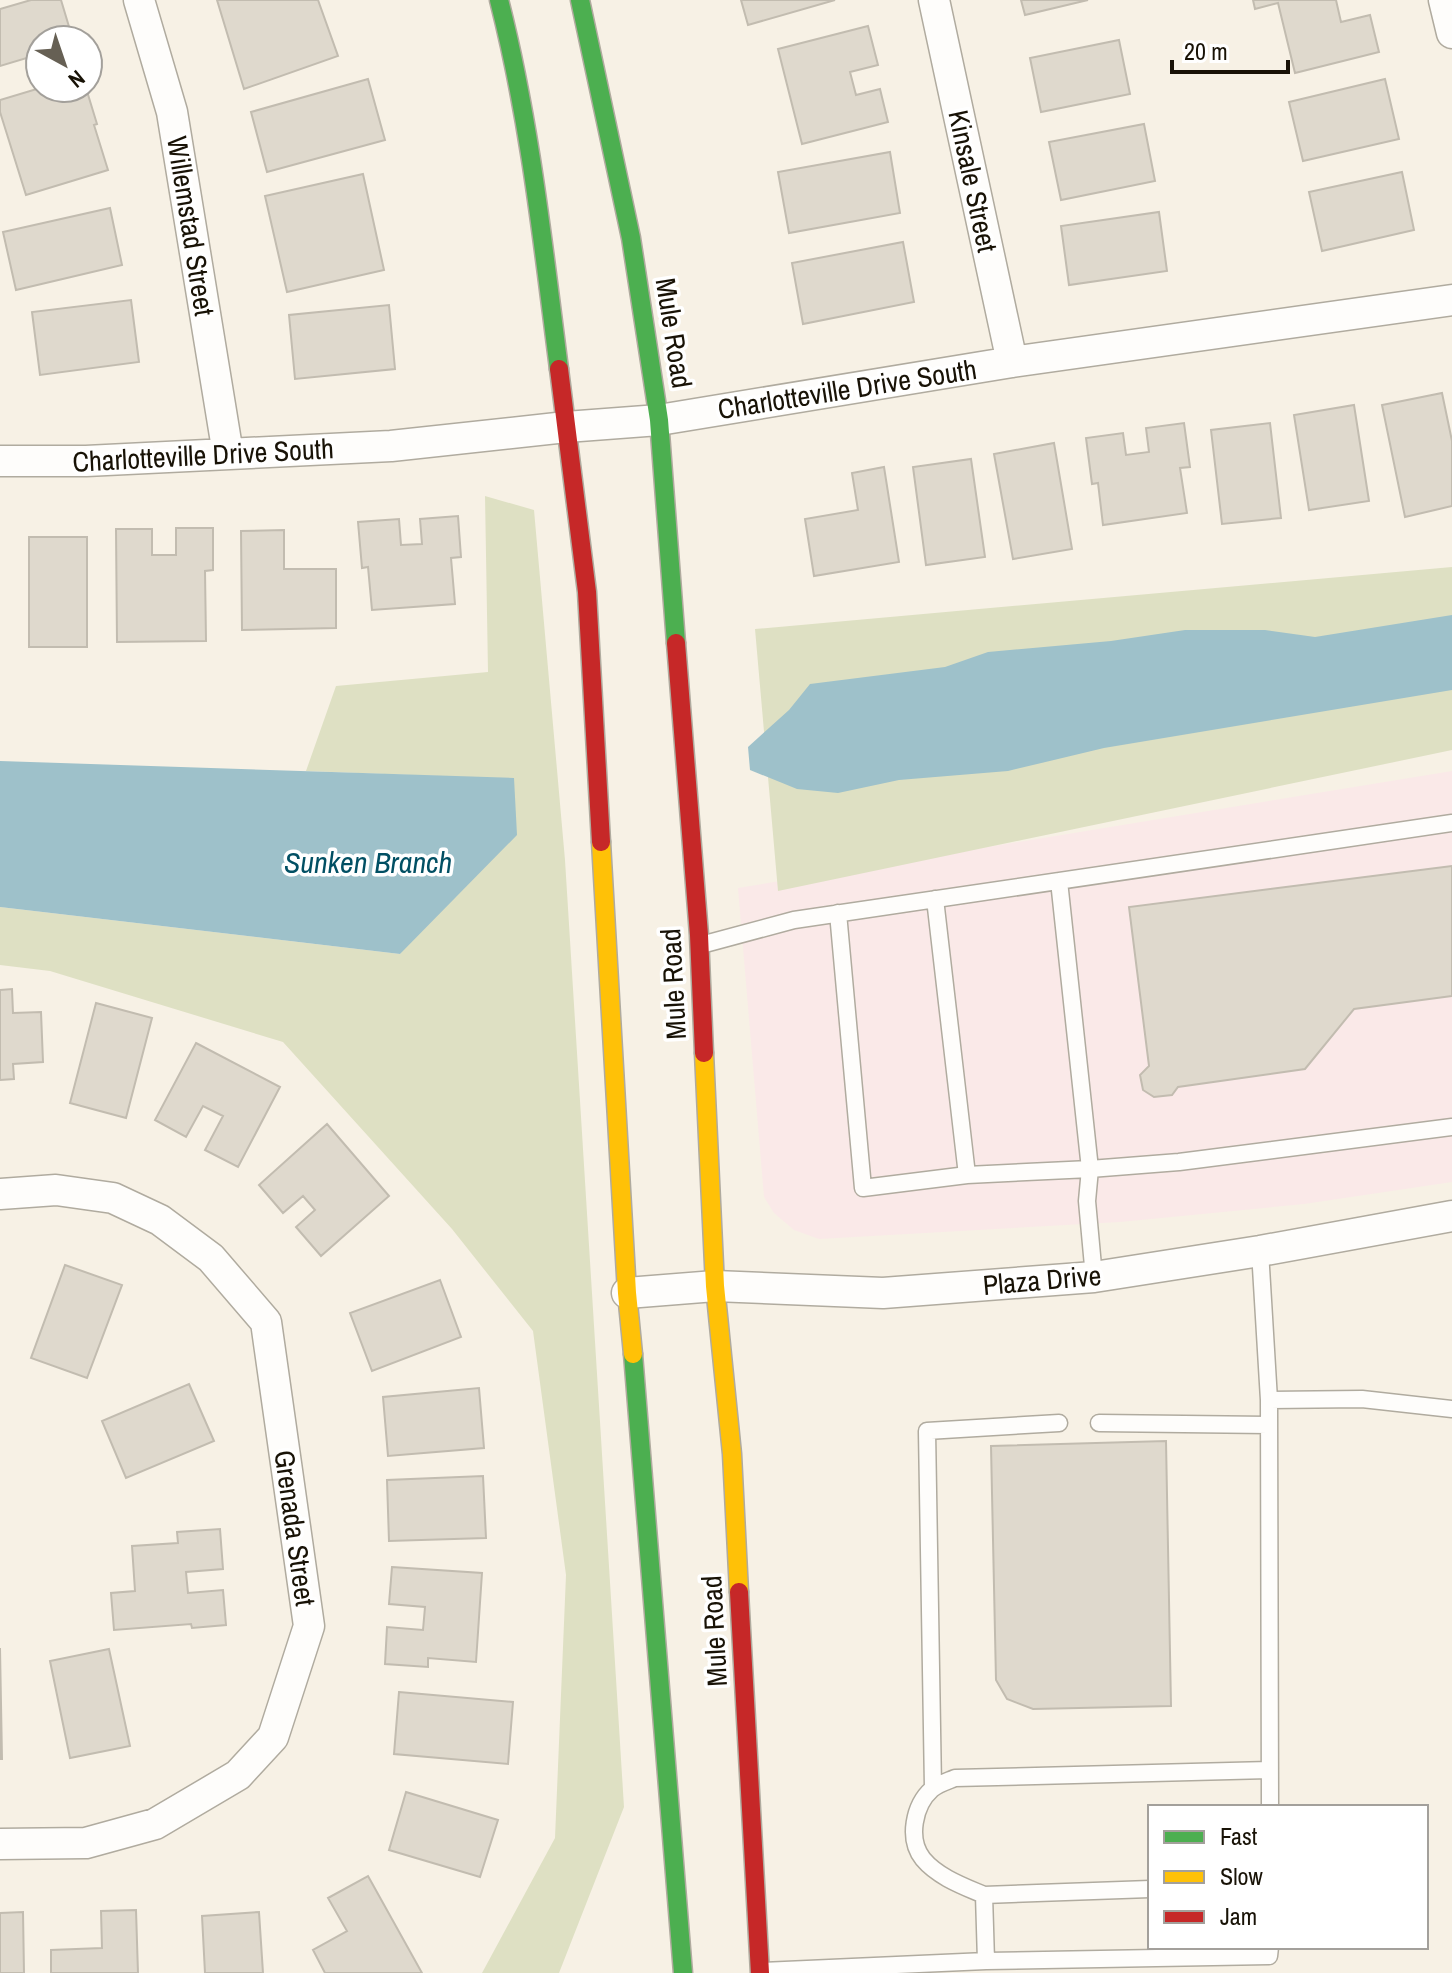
<svg xmlns="http://www.w3.org/2000/svg" width="1452" height="1973" font-family="'Archivo Narrow',sans-serif">
<rect width="100%" height="100%" fill="#f7f1e5"/>
<!-- commercial -->
<path fill="#fae9e8" d="M 1452,771 L 1452,1182 L 1304,1204 L 1120,1222 L 819,1239 L 794,1230 L 774,1213 L 764,1197 L 738,888 Z"/>
<!-- green -->
<path fill="#dee0c3" d="M 485,496 L 534,510 L 565,860 L 624,1807 L 559,1973 L 482,1973 L 555,1838 L 566,1575 L 533,1331 L 452,1229 L 283,1042 L 50,971 L 0,965 L 0,907 L 400,954 L 514,779 L 306,771 L 336,686 L 488,672 Z
M 1452,567 L 1452,750 L 778,891 L 755,629 Z"/>
<!-- water -->
<path fill="#9ec1ca" d="M 1452,615 L 1452,690 L 1104,748 L 1008,771 L 899,780 L 838,793 L 797,789 L 750,770 L 748,747 L 789,710 L 810,684 L 945,667 L 988,652 L 1111,641 L 1185,630 L 1265,630 L 1315,637 Z
M 0,761 L 514,778 L 517,835 L 400,954 L 0,907 Z"/>
<!-- building -->
<path fill="#dfd9cd" stroke="#c2bcb0" stroke-width="2" d="M 31,0 L 61,0 L 73,40 L 40,40 L 40,54 L 0,66 L 0,9 Z
M 217,0 L 318,0 L 338,56 L 244,89 Z
M 741,0 L 835,0 L 748,25 Z
M 1021,0 L 1088,0 L 1025,15 Z
M 1253,0 L 1336,0 L 1341,22 L 1370,15 L 1379,52 L 1295,73 L 1278,3 L 1255,9 Z
M 868,26 L 878,65 L 850,72 L 856,95 L 880,89 L 888,122 L 802,144 L 778,49 Z
M 1119,40 L 1130,94 L 1041,112 L 1030,58 Z
M 368,79 L 385,140 L 267,172 L 251,112 Z
M 1385,79 L 1399,139 L 1303,161 L 1289,102 Z
M 40,88 L 86,88 L 97,124 L 94,125 L 108,170 L 26,195 L 0,112 L 0,100 Z
M 1144,124 L 1155,181 L 1061,200 L 1049,142 Z
M 890,152 L 900,213 L 789,233 L 778,172 Z
M 1402,172 L 1414,230 L 1322,251 L 1309,192 Z
M 363,174 L 384,270 L 287,292 L 265,196 Z
M 110,208 L 122,265 L 16,290 L 3,232 Z
M 1159,212 L 1167,271 L 1069,285 L 1061,226 Z
M 903,242 L 914,302 L 803,324 L 792,263 Z
M 131,300 L 139,362 L 40,375 L 32,312 Z
M 389,305 L 395,369 L 295,379 L 289,315 Z
M 1442,393 L 1452,441 L 1452,506 L 1405,517 L 1382,405 Z
M 1354,405 L 1369,501 L 1309,510 L 1294,415 Z
M 1184,423 L 1190,467 L 1180,468 L 1187,513 L 1103,525 L 1098,483 L 1092,484 L 1086,438 L 1123,433 L 1126,455 L 1149,452 L 1146,428 Z
M 1270,423 L 1281,518 L 1222,524 L 1211,430 Z
M 1054,443 L 1072,549 L 1013,559 L 994,454 Z
M 971,459 L 985,557 L 926,565 L 913,467 Z
M 884,467 L 899,562 L 814,576 L 805,519 L 858,510 L 852,473 Z
M 458,516 L 461,557 L 451,558 L 455,604 L 372,610 L 368,567 L 362,568 L 358,522 L 399,519 L 401,545 L 422,544 L 420,519 Z
M 176,528 L 213,528 L 213,570 L 205,571 L 206,641 L 117,642 L 116,529 L 152,529 L 152,555 L 176,555 Z
M 284,530 L 284,569 L 336,569 L 336,628 L 242,630 L 241,531 Z
M 29,537 L 87,537 L 87,647 L 29,647 Z
M 1452,866 L 1452,996 L 1354,1009 L 1305,1069 L 1178,1087 L 1172,1095 L 1154,1097 L 1143,1090 L 1140,1075 L 1149,1066 L 1129,907 Z
M 12,989 L 13,1013 L 41,1012 L 43,1062 L 13,1064 L 14,1079 L 0,1080 L 0,990 Z
M 96,1003 L 152,1018 L 126,1118 L 70,1103 Z
M 196,1043 L 280,1087 L 238,1167 L 205,1150 L 223,1116 L 203,1106 L 186,1137 L 155,1120 Z
M 327,1124 L 389,1196 L 321,1256 L 296,1227 L 315,1210 L 303,1196 L 283,1213 L 259,1185 Z
M 65,1265 L 122,1285 L 87,1378 L 31,1358 Z
M 440,1280 L 461,1337 L 372,1371 L 350,1313 Z
M 189,1384 L 214,1441 L 126,1478 L 102,1421 Z
M 479,1388 L 484,1448 L 388,1456 L 383,1397 Z
M 1166,1441 L 1171,1706 L 1033,1709 L 1007,1699 L 996,1680 L 991,1446 Z
M 483,1476 L 486,1538 L 389,1541 L 387,1480 Z
M 220,1529 L 223,1569 L 186,1572 L 188,1593 L 223,1590 L 226,1625 L 192,1628 L 191,1624 L 114,1630 L 111,1593 L 135,1591 L 132,1546 L 178,1543 L 177,1532 Z
M 392,1567 L 482,1573 L 476,1662 L 428,1658 L 428,1667 L 385,1664 L 387,1627 L 423,1630 L 425,1607 L 389,1604 Z
M 0,1648 L 2,1759 L 0,1759 Z
M 109,1649 L 130,1746 L 70,1758 L 50,1661 Z
M 399,1692 L 513,1702 L 508,1764 L 394,1754 Z
M 406,1792 L 498,1820 L 480,1877 L 389,1850 Z
M 368,1876 L 422,1973 L 325,1973 L 313,1950 L 347,1931 L 328,1898 Z
M 136,1910 L 138,1973 L 51,1973 L 51,1950 L 102,1948 L 101,1911 Z
M 23,1912 L 24,1973 L 0,1973 L 0,1913 Z
M 259,1912 L 263,1973 L 205,1973 L 202,1916 Z"/>
<g fill="none" stroke-linecap="round" stroke-linejoin="round">
<!-- lane casing -->
<g stroke="#b0ab9f" stroke-width="19">
<path id="lane" d="M 935,899 L 967,1175
M 838,913 L 863,1188 L 967,1175 L 1090,1169 L 1059,881
M 701,945 L 794,920 L 1452,823
M 1260,1251 L 1269,1400 L 1270,1807
M 1094,1277 L 1087,1201 L 1090,1169 L 1179,1162 L 1452,1127
M 1269,1400 L 1362,1399 L 1452,1409
M 1099,1423 L 1268,1425
M 933,1788 L 927,1431 L 1059,1423
M 984,1895 L 1150,1889
M 986,1961 L 984,1895 C 963,1886 938,1877 923,1859 C 907,1839 914,1805 932,1789 C 938,1784 948,1781 955,1778 L 1269,1770
M 762,1971 L 986,1961 L 1269,1956 L 1270,1947"/>
</g>
<!-- street casing -->
<g stroke="#b0ab9f" stroke-width="33">
<path id="street" d="M 139,0 L 172,112 L 228,454
M 934,0 L 1012,362
M 1444,0 L 1452,33
M 0,461 L 86,461 L 391,446 L 566,427 L 659,420 L 1012,362 L 1452,300
M 0,1194 L 56,1190 L 113,1198 L 160,1220 L 211,1258 L 266,1322 L 309,1626 L 273,1737 L 238,1775 L 155,1824 L 86,1843 L 0,1844
M 627,1293 L 715,1286 L 883,1293 L 1094,1277 L 1260,1251 L 1452,1216"/>
</g>
<!-- fast casing -->
<g stroke="#b0ab9f" stroke-width="21">
<path id="fast" d="M 499,0 C 530,121 543,245 559,369
M 580,0 L 631,238 L 659,420 L 676,643
M 633,1354 L 683,1973"/>
</g>
<!-- slow casing -->
<g stroke="#b0ab9f" stroke-width="21">
<path id="slow" d="M 601,842 L 627,1293 L 633,1354
M 704,1053 L 715,1286 L 732,1454 L 739,1592"/>
</g>
<!-- jam casing -->
<g stroke="#b0ab9f" stroke-width="21">
<path id="jam" d="M 559,369 L 587,592 L 601,842
M 676,643 L 699,935 L 704,1053
M 739,1592 L 760,1973"/>
</g>
<!-- lane -->
<use href="#lane" stroke="#fefdfb" stroke-width="16"/>
<!-- street -->
<use href="#street" stroke="#fefdfb" stroke-width="30"/>
<!-- fast -->
<use href="#fast" stroke="#4caf50" stroke-width="18"/>
<!-- slow -->
<use href="#slow" stroke="#ffc107" stroke-width="18"/>
<!-- jam -->
<use href="#jam" stroke="#c62828" stroke-width="18"/>
</g>
<g text-anchor="middle" dominant-baseline="central" stroke-width="7" stroke-linejoin="round" paint-order="stroke">
<!-- street labels -->
<g font-size="28" fill="#181206" stroke="#fff">
<text transform="translate(973 181) rotate(78)">Kinsale Street</text>
<text transform="translate(191 226) rotate(81)">Willemstad Street</text>
<text transform="translate(674 333) rotate(81)">Mule Road</text>
<text transform="translate(847 389) rotate(-9)">Charlotteville Drive South</text>
<text transform="translate(203 455) rotate(-3)">Charlotteville Drive South</text>
<text transform="translate(673 984) rotate(-93)">Mule Road</text>
<text transform="translate(1042 1280) rotate(-5)">Plaza Drive</text>
<text transform="translate(295 1528) rotate(82)">Grenada Street</text>
<text transform="translate(714 1631) rotate(-93)">Mule Road</text>
</g>
<!-- water labels -->
<g font-size="30" font-style="italic" fill="#014f63" stroke="#fff">
<text x="368" y="862">Sunken Branch</text>
</g>
</g>
<!-- legend -->
<rect x="1148" y="1805" width="280" height="144" fill="#ffffff" stroke="#a3a09b" stroke-width="2"/>
<rect x="1164" y="1831" width="40" height="12" fill="#4caf50" stroke="#a3a09b" stroke-width="2"/>
<text x="1220" y="1845" font-size="24" fill="#181206">Fast</text>
<rect x="1164" y="1871" width="40" height="12" fill="#ffc107" stroke="#a3a09b" stroke-width="2"/>
<text x="1220" y="1885" font-size="24" fill="#181206">Slow</text>
<rect x="1164" y="1911" width="40" height="12" fill="#c62828" stroke="#a3a09b" stroke-width="2"/>
<text x="1220" y="1925" font-size="24" fill="#181206">Jam</text>
<!-- north arrow -->
<g transform="translate(64 64) rotate(140)"><circle r="38" fill="#ffffff" stroke="#a3a09b" stroke-width="2"/>
<path d="M0-6L14 30L0 20L-14 30Z" fill="#666054"/>
<text y="-12" font-size="22" font-weight="bold" text-anchor="middle" fill="#181206">N</text>
</g>
<!-- scale -->
<path d="M1172 60v12h116v-12" fill="none" stroke="#181206" stroke-width="4"/>
<text x="1184" y="60" font-size="24" fill="#181206" stroke="#ffffff" stroke-width="6" paint-order="stroke">20 m</text>
</svg>
